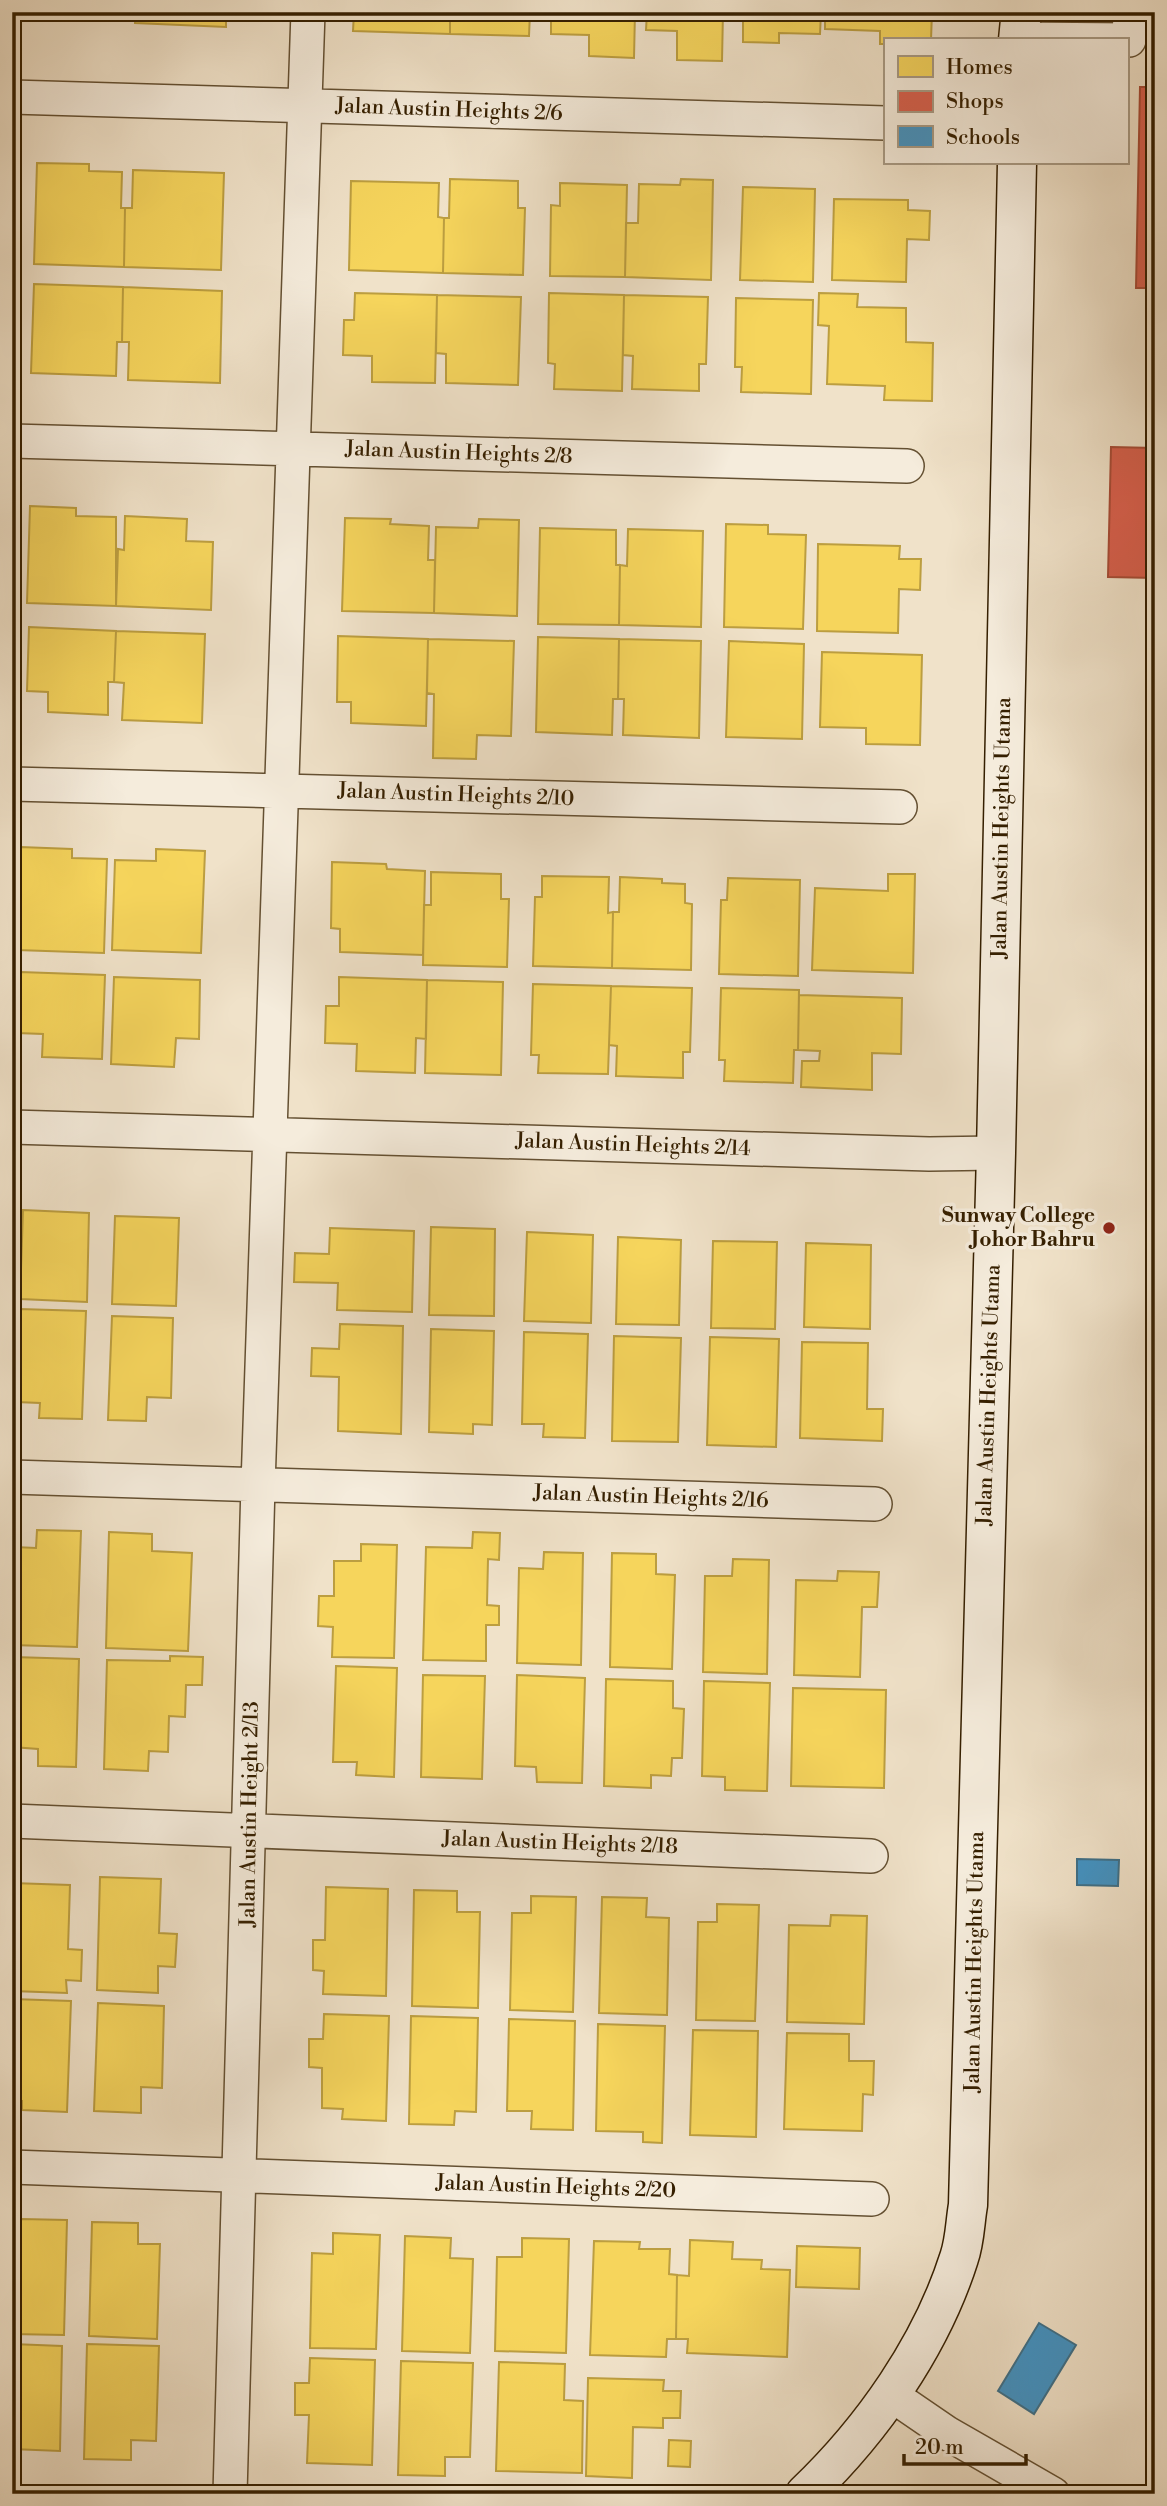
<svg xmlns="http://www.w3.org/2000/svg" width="1167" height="2506" font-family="'Libre Bodoni',serif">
<rect width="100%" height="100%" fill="#f0e2c9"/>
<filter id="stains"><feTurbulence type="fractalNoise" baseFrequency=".00286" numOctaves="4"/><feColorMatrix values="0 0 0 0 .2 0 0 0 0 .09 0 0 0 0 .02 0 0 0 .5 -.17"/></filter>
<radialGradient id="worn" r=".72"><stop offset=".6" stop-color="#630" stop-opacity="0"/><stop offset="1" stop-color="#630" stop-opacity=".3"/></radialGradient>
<!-- homes -->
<path fill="#f6d55c" stroke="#bc9e40" stroke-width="2" d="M 61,12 L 129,12 L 129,18 L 61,15 Z
M 135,12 L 226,12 L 226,27 L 135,23 Z
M 354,12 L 450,12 L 450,34 L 353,31 Z
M 450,12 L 530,12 L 529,36 L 450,34 Z
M 551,12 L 635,12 L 634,58 L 589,56 L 589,35 L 551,34 Z
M 647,12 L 723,12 L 722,61 L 677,60 L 677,31 L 646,30 Z
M 743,12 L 821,12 L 820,34 L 779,33 L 779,43 L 743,42 Z
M 825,12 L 932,12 L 931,40 L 885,40 L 885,44 L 880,44 L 880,31 L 825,29 Z
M 37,163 L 89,164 L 89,171 L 122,172 L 121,208 L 125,208 L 124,267 L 34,264 Z
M 133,170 L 224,173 L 221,270 L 124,267 L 125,208 L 132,208 Z
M 450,179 L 518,181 L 518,208 L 525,208 L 523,275 L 443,273 L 444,218 L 449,218 Z
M 681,179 L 713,180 L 711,280 L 625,277 L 626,223 L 638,223 L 639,184 L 680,185 Z
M 351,181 L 439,183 L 438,217 L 444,218 L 443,273 L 349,270 Z
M 560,183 L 627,185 L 625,277 L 550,276 L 551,205 L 560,206 Z
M 743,187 L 815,189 L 813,282 L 740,280 Z
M 834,199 L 908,200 L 908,210 L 930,211 L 929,240 L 907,239 L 906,282 L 832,280 Z
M 34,284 L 123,287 L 122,342 L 117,342 L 116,376 L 31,373 Z
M 123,287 L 222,291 L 220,383 L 128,380 L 129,342 L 122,342 Z
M 355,293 L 437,295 L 435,383 L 372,382 L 372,356 L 343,355 L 344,320 L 354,320 Z
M 549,293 L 624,295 L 622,391 L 554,389 L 555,364 L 548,363 Z
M 819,293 L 858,294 L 857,307 L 906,308 L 906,342 L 933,343 L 932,401 L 884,400 L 885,386 L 827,384 L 829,326 L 818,325 Z
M 437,295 L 521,297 L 518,385 L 446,383 L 446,354 L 436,353 Z
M 624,295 L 708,297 L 706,364 L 699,364 L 699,391 L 632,389 L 633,356 L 623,355 Z
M 736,298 L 813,300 L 811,394 L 741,392 L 742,367 L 735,367 Z
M 30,506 L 76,508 L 76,516 L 116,517 L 116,606 L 27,603 Z
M 125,516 L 187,519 L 186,541 L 213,542 L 211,610 L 116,606 L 118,549 L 124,550 Z
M 345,518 L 391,519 L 390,524 L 429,526 L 428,560 L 435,560 L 434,613 L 342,611 Z
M 479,519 L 519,520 L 517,616 L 434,613 L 436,527 L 478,528 Z
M 726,524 L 768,525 L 768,534 L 806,535 L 803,629 L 724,627 Z
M 540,528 L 616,530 L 616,565 L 620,565 L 619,625 L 538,624 Z
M 628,529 L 703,531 L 701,627 L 619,625 L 620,565 L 627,566 Z
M 818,544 L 900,546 L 899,559 L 921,559 L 920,590 L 899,589 L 898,633 L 817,631 Z
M 29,627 L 116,631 L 114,682 L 108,682 L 108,715 L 48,712 L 48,692 L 27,691 Z
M 116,631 L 205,634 L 202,723 L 122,720 L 124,683 L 114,682 Z
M 338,636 L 428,639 L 426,726 L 351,723 L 351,702 L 337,702 Z
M 538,637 L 619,639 L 618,699 L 613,699 L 612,735 L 536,732 Z
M 428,639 L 514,641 L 511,736 L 477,735 L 476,759 L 433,758 L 434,694 L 427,693 Z
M 619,639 L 701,641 L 699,738 L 623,735 L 624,699 L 618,699 Z
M 729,641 L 804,644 L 802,739 L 726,737 Z
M 822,652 L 922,655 L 920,745 L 866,744 L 866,728 L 820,727 Z
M 20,847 L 72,849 L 72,858 L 107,859 L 104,953 L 17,950 Z
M 156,849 L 205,851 L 201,953 L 112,950 L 115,860 L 156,861 Z
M 332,862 L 386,864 L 387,869 L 425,871 L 423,955 L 340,952 L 340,929 L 331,928 Z
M 431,872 L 501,874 L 501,899 L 509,899 L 507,967 L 423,965 L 424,905 L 431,905 Z
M 888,874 L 915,874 L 913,973 L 812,970 L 815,888 L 888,891 Z
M 542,876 L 609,877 L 608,913 L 613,912 L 612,968 L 533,966 L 535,897 L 542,897 Z
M 620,877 L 662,879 L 662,883 L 685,884 L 685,903 L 692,904 L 691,970 L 612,968 L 613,912 L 619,912 Z
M 728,878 L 800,880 L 798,976 L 719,974 L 721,900 L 727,900 Z
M 20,972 L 105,975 L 102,1059 L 42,1057 L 43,1034 L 17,1033 Z
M 114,977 L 200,980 L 199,1039 L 176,1038 L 174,1067 L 111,1064 Z
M 339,977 L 427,980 L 426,1039 L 416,1038 L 415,1073 L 356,1071 L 357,1044 L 325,1043 L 326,1006 L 339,1006 Z
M 427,980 L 503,982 L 501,1075 L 425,1073 Z
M 533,984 L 611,986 L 608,1074 L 538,1073 L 539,1055 L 531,1055 Z
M 611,986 L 692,988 L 690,1052 L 683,1052 L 683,1078 L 616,1076 L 617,1046 L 609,1045 Z
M 721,988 L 799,990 L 798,1050 L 794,1050 L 793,1083 L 724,1081 L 725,1060 L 719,1060 Z
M 799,995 L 902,998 L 901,1054 L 872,1053 L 872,1090 L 801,1087 L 802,1061 L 819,1061 L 820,1051 L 798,1050 Z
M 23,1210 L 89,1213 L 87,1302 L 20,1299 Z
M 115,1216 L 179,1218 L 176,1306 L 112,1304 Z
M 431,1227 L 495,1229 L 494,1316 L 429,1315 Z
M 330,1228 L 414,1231 L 412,1312 L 337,1310 L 338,1283 L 294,1282 L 295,1253 L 329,1254 Z
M 527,1232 L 593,1235 L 591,1323 L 524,1321 Z
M 618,1237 L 681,1240 L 679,1325 L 616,1324 Z
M 713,1241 L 777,1242 L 775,1329 L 711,1328 Z
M 806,1243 L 871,1245 L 870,1329 L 804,1327 Z
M 19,1309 L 86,1311 L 82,1419 L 39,1418 L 40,1403 L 16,1402 Z
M 112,1316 L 173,1318 L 171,1398 L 147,1397 L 146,1421 L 108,1420 Z
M 340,1324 L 403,1326 L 401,1434 L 338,1431 L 339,1377 L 311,1376 L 312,1348 L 339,1349 Z
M 431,1329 L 494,1331 L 492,1425 L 473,1424 L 473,1434 L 429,1432 Z
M 524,1332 L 588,1334 L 585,1438 L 543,1437 L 544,1424 L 522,1424 Z
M 614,1336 L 681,1338 L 678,1442 L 612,1441 Z
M 710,1337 L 779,1339 L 776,1447 L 707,1445 Z
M 802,1342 L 868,1343 L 867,1409 L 883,1409 L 882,1441 L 800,1438 Z
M 37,1530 L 81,1531 L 77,1647 L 12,1645 L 15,1547 L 36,1548 Z
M 109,1532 L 152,1534 L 152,1551 L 192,1553 L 188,1651 L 106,1648 Z
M 473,1532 L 500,1533 L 499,1560 L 488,1559 L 487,1605 L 499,1606 L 499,1625 L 486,1625 L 486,1661 L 423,1660 L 426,1547 L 472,1548 Z
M 361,1544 L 397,1545 L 394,1658 L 332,1657 L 333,1627 L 318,1626 L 319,1596 L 334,1596 L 334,1561 L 361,1561 Z
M 544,1552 L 583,1553 L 581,1665 L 517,1663 L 519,1568 L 543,1569 Z
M 612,1553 L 656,1554 L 656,1574 L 675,1575 L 672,1669 L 610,1667 Z
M 733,1559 L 769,1560 L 767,1674 L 703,1672 L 705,1576 L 732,1576 Z
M 838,1571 L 879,1572 L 877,1607 L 862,1607 L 860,1677 L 794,1675 L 796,1580 L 837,1581 Z
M 170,1656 L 203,1657 L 202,1685 L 186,1685 L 185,1717 L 169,1716 L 168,1752 L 149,1751 L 148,1771 L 104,1769 L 107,1660 L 170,1661 Z
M 13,1657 L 79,1659 L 76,1767 L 38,1766 L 38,1749 L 12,1747 Z
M 336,1666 L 397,1668 L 394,1777 L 356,1775 L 357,1762 L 333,1762 Z
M 423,1675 L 485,1676 L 482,1779 L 421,1777 Z
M 517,1675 L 585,1678 L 582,1783 L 537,1782 L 536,1767 L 515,1766 Z
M 606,1679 L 673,1681 L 673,1708 L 684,1709 L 682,1758 L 672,1758 L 671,1776 L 651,1775 L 651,1788 L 604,1786 Z
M 704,1681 L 770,1683 L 767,1791 L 725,1790 L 725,1777 L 702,1776 Z
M 793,1688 L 886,1690 L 884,1788 L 791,1786 Z
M 100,1877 L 161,1879 L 159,1933 L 177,1934 L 175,1967 L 158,1966 L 158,1993 L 97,1990 Z
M 12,1883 L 70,1885 L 68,1949 L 82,1950 L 81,1981 L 66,1980 L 67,1993 L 12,1991 Z
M 326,1887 L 388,1889 L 386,1996 L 323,1994 L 324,1971 L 313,1970 L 313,1940 L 325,1940 Z
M 414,1890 L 457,1891 L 457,1912 L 480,1912 L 478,2008 L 412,2006 Z
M 531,1896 L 576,1897 L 573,2012 L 510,2010 L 512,1913 L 531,1913 Z
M 602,1897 L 647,1898 L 646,1917 L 669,1918 L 667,2015 L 599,2013 Z
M 717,1904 L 759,1905 L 755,2021 L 696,2020 L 698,1922 L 717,1922 Z
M 831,1915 L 867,1916 L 864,2024 L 787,2022 L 789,1925 L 830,1926 Z
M 12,1999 L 71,2001 L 67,2112 L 22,2110 L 22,2101 L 12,2101 Z
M 98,2003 L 164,2006 L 162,2088 L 141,2087 L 141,2113 L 94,2111 Z
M 324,2014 L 389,2016 L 386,2121 L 342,2119 L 343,2109 L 322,2108 L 322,2068 L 309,2067 L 309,2039 L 323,2039 Z
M 411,2016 L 478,2018 L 476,2112 L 455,2111 L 454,2125 L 409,2124 Z
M 509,2019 L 575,2021 L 573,2130 L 531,2129 L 532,2111 L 507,2111 Z
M 598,2024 L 665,2026 L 662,2143 L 643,2142 L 643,2132 L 596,2131 Z
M 693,2030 L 758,2031 L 756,2137 L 690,2135 Z
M 787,2033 L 849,2034 L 849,2061 L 874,2061 L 873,2095 L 863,2094 L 862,2131 L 784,2129 Z
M 21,2219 L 67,2220 L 64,2335 L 12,2334 L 12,2239 L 20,2239 Z
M 92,2222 L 138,2223 L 138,2244 L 160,2244 L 157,2339 L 89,2336 Z
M 333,2233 L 380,2235 L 376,2349 L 310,2348 L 312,2253 L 333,2254 Z
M 405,2236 L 451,2238 L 450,2258 L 473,2259 L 470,2353 L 402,2351 Z
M 522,2238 L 569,2239 L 566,2353 L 495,2351 L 497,2257 L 522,2257 Z
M 690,2240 L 733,2242 L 732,2259 L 762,2260 L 761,2269 L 790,2270 L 787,2357 L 687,2353 L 688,2339 L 676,2339 L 677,2275 L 689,2276 Z
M 594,2241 L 640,2242 L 639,2249 L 670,2249 L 669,2274 L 677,2275 L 676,2339 L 667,2339 L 666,2357 L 590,2355 Z
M 797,2246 L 860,2248 L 859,2289 L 796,2287 Z
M 12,2344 L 62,2346 L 60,2451 L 12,2449 Z
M 87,2344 L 159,2346 L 156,2441 L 131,2440 L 131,2460 L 84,2459 Z
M 310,2358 L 375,2360 L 372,2465 L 307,2463 L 309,2415 L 295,2415 L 295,2383 L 309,2383 Z
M 401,2361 L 473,2363 L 470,2457 L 445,2457 L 445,2476 L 398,2475 Z
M 499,2362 L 565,2364 L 564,2400 L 583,2401 L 582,2473 L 496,2471 Z
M 588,2378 L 664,2380 L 663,2391 L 681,2391 L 680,2418 L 663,2418 L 663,2428 L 633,2427 L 632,2478 L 586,2476 Z
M 669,2440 L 691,2441 L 690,2467 L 668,2466 Z"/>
<!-- shops -->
<path fill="#d6604d" stroke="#a64c36" stroke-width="2" d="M 1140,87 L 1155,87 L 1155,288 L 1136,288 Z
M 1111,447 L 1155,448 L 1155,578 L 1108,577 Z"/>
<!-- schools -->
<path fill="#4393c3" stroke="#3f7088" stroke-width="2" d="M 1077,1859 L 1119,1860 L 1118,1886 L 1077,1885 Z
M 1039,2323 L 1076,2345 L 1034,2414 L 998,2391 Z"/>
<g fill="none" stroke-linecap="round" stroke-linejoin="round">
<!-- street casing -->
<g stroke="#645032" stroke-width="36">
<path id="street" d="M 1018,39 L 1129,40 L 1130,12
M 12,97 L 885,123
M 12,441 L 907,466
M 12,784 L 900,807
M 12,1127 L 929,1154 L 996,1153
M 12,1477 L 875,1504
M 12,1821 L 871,1856
M 12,2167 L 872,2199
M 890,2394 L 947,2433 L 1053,2494
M 230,2494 L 258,1485 L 308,12"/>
</g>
<!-- secondary casing -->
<g stroke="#351f00" stroke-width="41">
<path id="secondary" d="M 1018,40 L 1020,20 L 1024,12
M 805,2494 C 872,2430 931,2346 959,2258 C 965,2241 965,2222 968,2205 L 996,1153 L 1017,163"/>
</g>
<!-- street -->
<use href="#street" stroke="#f5ecdc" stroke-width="33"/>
<!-- secondary -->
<use href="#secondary" stroke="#f5ecdc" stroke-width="38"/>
</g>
<!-- markers -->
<circle fill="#8f2418" stroke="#f5ecdc" stroke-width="2.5" cx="1109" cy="1228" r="7"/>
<g text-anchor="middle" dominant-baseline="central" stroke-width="7" stroke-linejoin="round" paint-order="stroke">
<!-- street labels -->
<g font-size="21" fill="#351f00" stroke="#f5ecdc">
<text transform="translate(449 110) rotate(2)">Jalan Austin Heights 2/6</text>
<text transform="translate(459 453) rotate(2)">Jalan Austin Heights 2/8</text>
<text transform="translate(456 795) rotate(2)">Jalan Austin Heights 2/10</text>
<text transform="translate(1002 828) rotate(-89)">Jalan Austin Heights Utama</text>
<text transform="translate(633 1145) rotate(2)">Jalan Austin Heights 2/14</text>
<text transform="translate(989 1395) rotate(-88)">Jalan Austin Heights Utama</text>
<text transform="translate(651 1497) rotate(2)">Jalan Austin Heights 2/16</text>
<text transform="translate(250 1814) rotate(-89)">Jalan Austin Height 2/13</text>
<text transform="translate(560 1843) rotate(2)">Jalan Austin Heights 2/18</text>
<text transform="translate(975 1962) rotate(-89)">Jalan Austin Heights Utama</text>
<text transform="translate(556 2187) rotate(2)">Jalan Austin Heights 2/20</text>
</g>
<!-- poi labels -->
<g font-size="21" font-weight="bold" fill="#351f00" stroke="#f5ecdc" text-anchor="end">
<text x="1095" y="1216">Sunway College<tspan x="1095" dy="24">Johor Bahru</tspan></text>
</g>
</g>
<!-- margin -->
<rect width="1167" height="2506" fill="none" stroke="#f0e2c9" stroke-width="42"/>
<rect x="14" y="14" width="1139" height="2478" fill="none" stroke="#351f00" stroke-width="3.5"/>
<rect x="21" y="21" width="1125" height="2464" fill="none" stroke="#351f00" stroke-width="2"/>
<!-- legend -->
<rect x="884" y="38" width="245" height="126" fill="#f5ecdc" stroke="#a89a84" stroke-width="2"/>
<rect x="898" y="56" width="35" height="21" fill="#f6d55c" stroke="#a89a84" stroke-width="2"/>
<text x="946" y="74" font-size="21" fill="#351f00">Homes</text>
<rect x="898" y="91" width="35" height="21" fill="#d6604d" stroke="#a89a84" stroke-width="2"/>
<text x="946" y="108" font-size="21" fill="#351f00">Shops</text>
<rect x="898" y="126" width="35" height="21" fill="#4393c3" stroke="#a89a84" stroke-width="2"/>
<text x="946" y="144" font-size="21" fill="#351f00">Schools</text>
<!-- scale -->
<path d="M904 2454v10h122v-10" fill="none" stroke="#351f00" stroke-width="3.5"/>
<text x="915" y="2454" font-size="21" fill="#351f00" stroke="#f5ecdc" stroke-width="5" paint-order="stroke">20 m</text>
<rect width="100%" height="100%" filter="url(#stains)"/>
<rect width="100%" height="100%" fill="url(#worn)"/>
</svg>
